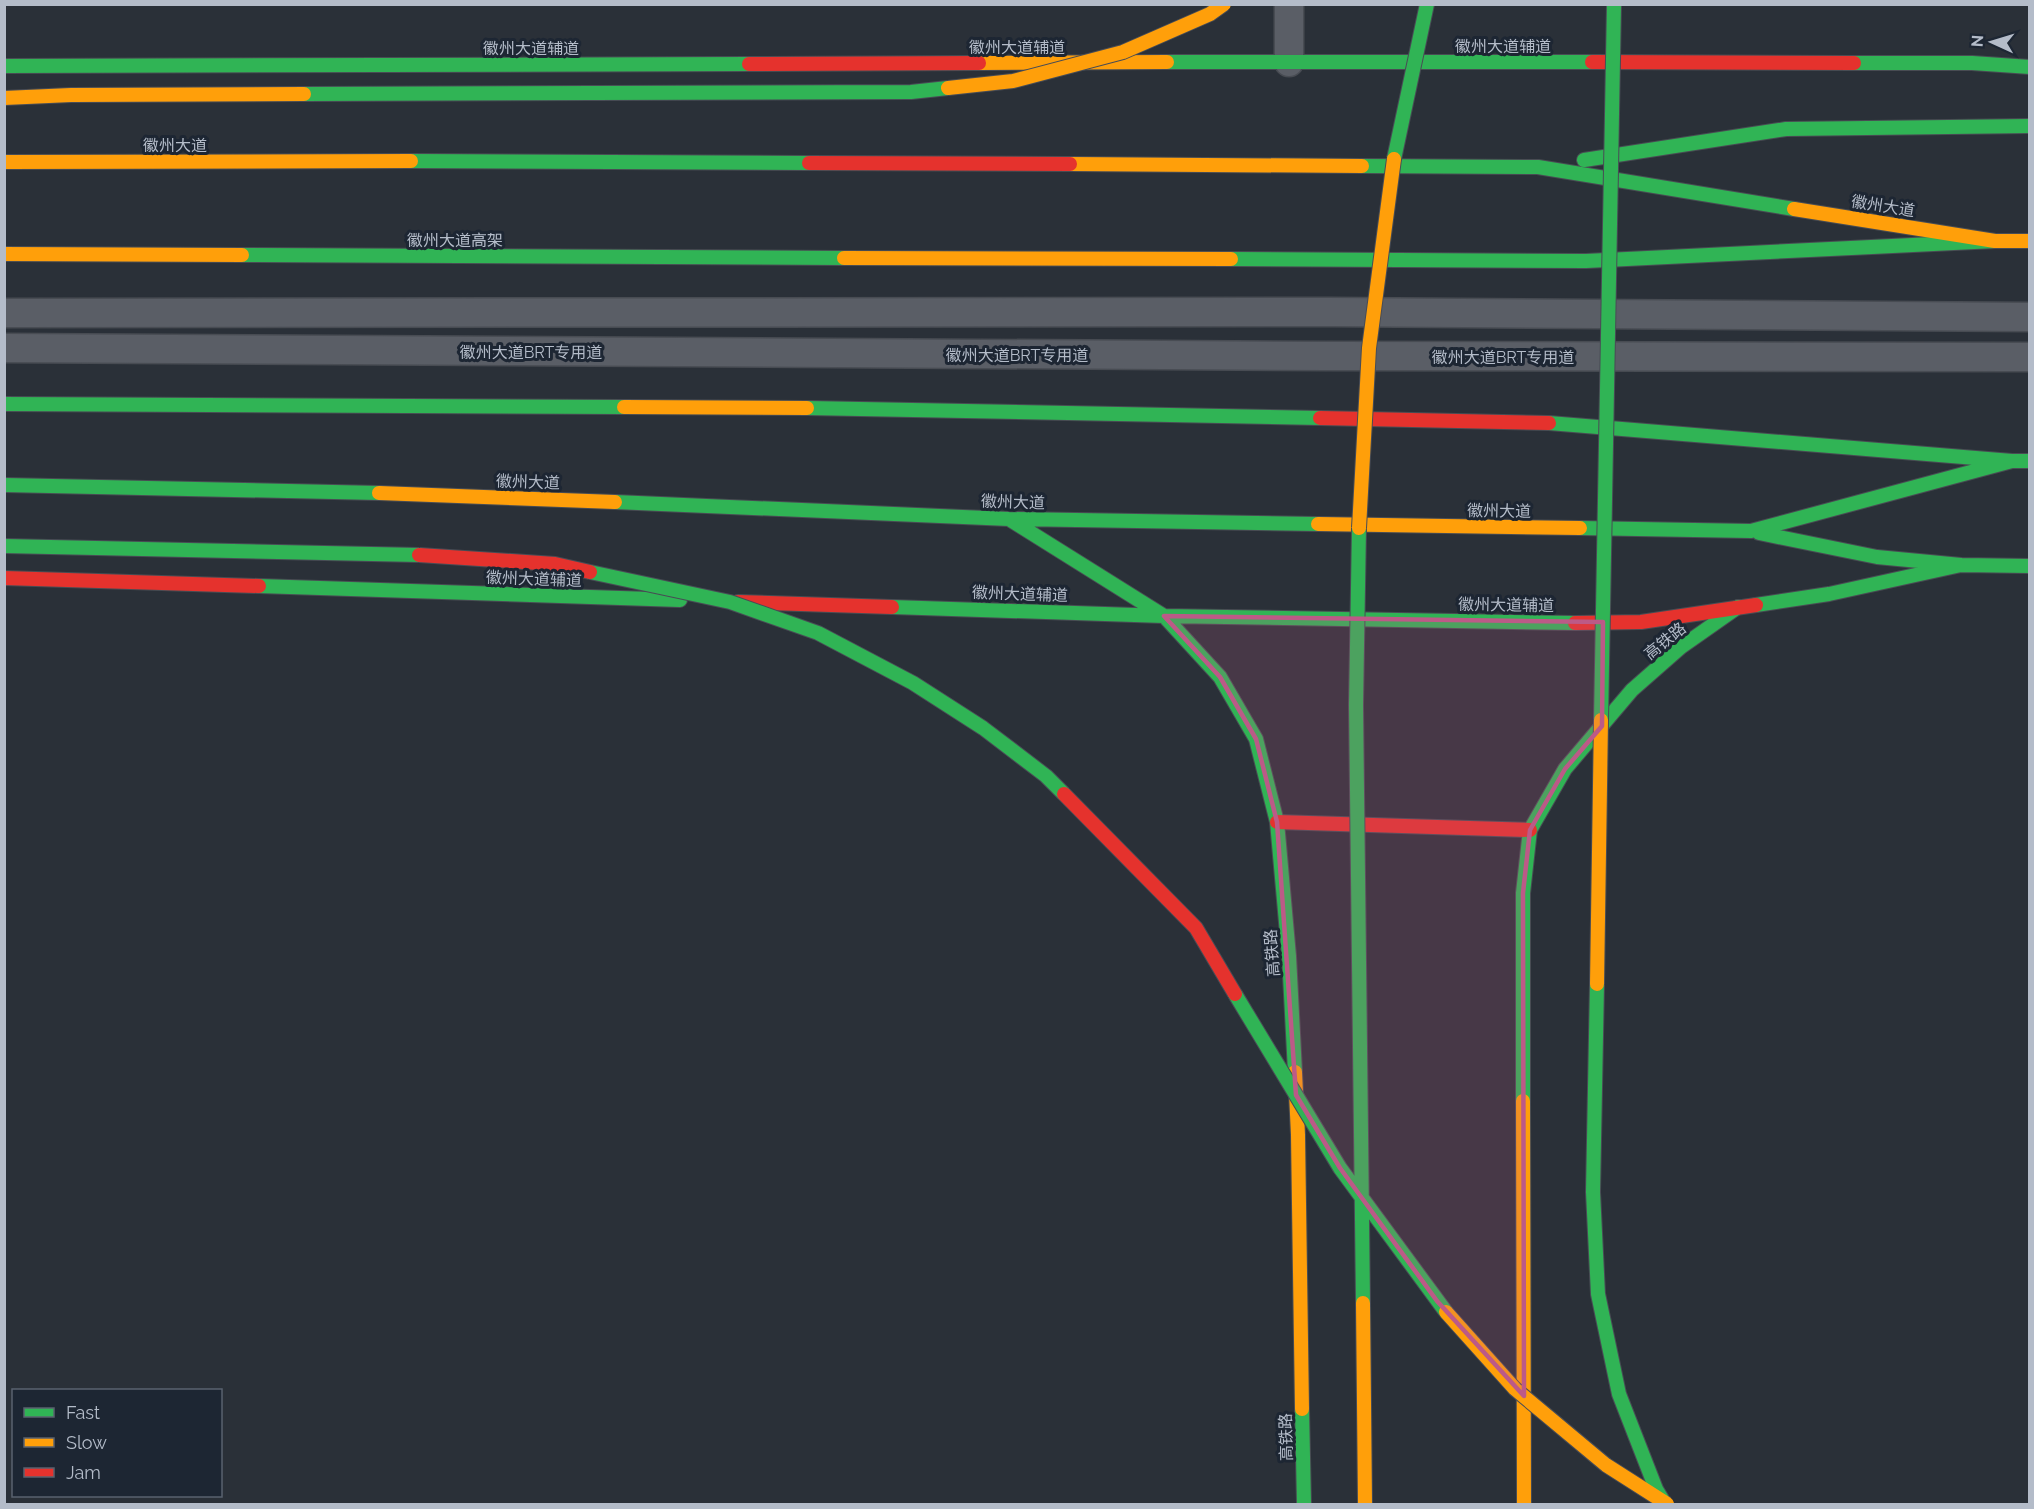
<svg xmlns="http://www.w3.org/2000/svg" width="2034" height="1509" font-family="Raleway,'Noto Sans SC',sans-serif">
<rect width="100%" height="100%" fill="#2a3038"/>
<g fill="none" stroke-linecap="round" stroke-linejoin="round">
<!-- lane casing -->
<g stroke="#484c53" stroke-width="31">
<path id="lane" d="M 1289,62 L 1289,4
M 4,313 L 1332,312 L 2030,317
M 4,348 L 1327,356 L 2030,357"/>
</g>
<!-- fast casing -->
<g stroke="#484c53" stroke-width="16">
<path id="fast" d="M 1167,62 L 1592,62
M 1854,63 L 1972,63 L 2030,67
M 4,66 L 749,64
M 1584,160 L 1786,129 L 2030,126
M 411,161 L 809,163
M 1362,166 L 1538,167 L 1794,209
M 242,255 L 844,258
M 1231,259 L 1586,261 L 1995,241
M 4,404 L 624,407
M 807,408 L 1320,418
M 1549,423 L 2012,461
M 4,485 L 379,493
M 615,502 L 1009,519 L 1318,524
M 1009,519 L 1164,616 L 1220,677 L 1256,739 L 1277,822 L 1289,956 L 1295,1072
M 1580,528 L 1751,531 L 2012,461 L 2030,461
M 1759,533 L 1877,557 L 1961,565
M 259,586 L 680,600
M 1756,605 L 1829,594 L 1961,565 L 2030,566
M 892,607 L 1164,616 L 1575,623
M 1523,1101 L 1523,893 L 1530,830 L 1565,769 L 1632,690 L 1681,647 L 1738,607
M 1302,1409 L 1304,1504"/>
</g>
<!-- slow casing -->
<g stroke="#484c53" stroke-width="16">
<path id="slow" d="M 979,63 L 1167,62
M 4,162 L 411,161
M 1070,164 L 1362,166
M 1794,209 L 1995,241 L 2030,241
M 4,254 L 242,255
M 844,258 L 1231,259
M 624,407 L 807,408
M 379,493 L 615,502
M 1318,524 L 1580,528
M 1295,1072 L 1298,1135 L 1302,1409
M 1523,1101 L 1524,1504"/>
</g>
<!-- jam casing -->
<g stroke="#484c53" stroke-width="16">
<path id="jam" d="M 1592,62 L 1854,63
M 749,64 L 979,63
M 809,163 L 1070,164
M 1320,418 L 1549,423
M 4,578 L 259,586
M 738,602 L 892,607
M 1575,623 L 1641,622 L 1756,605
M 1277,822 L 1530,830"/>
</g>
<!-- lane -->
<use href="#lane" stroke="#5a5e66" stroke-width="28"/>
<!-- fast -->
<use href="#fast" stroke="#30b455" stroke-width="14"/>
<!-- slow -->
<use href="#slow" stroke="#ff9f0a" stroke-width="14"/>
<!-- jam -->
<use href="#jam" stroke="#e5322d" stroke-width="14"/>
<!-- fast-bridge casing -->
<g stroke="#484c55" stroke-width="16" stroke-linecap="butt">
<path id="fast-bridge" d="M 304,94 L 911,92 L 948,88
M 1394,159 L 1427,4
M 1359,528 L 1356,705 L 1363,1303
M 4,546 L 419,555
M 590,572 L 730,602 L 818,633 L 913,683 L 983,728 L 1046,776 L 1064,794
M 1601,720 L 1614,4
M 1597,984 L 1593,1192 L 1598,1294 L 1619,1394 L 1656,1489 L 1665,1504
M 1235,994 L 1340,1168 L 1446,1312"/>
</g>
<!-- slow-bridge casing -->
<g stroke="#484c55" stroke-width="16" stroke-linecap="butt">
<path id="slow-bridge" d="M 948,88 L 1013,81 L 1123,52 L 1210,14 L 1224,4
M 4,98 L 71,95 L 304,94
M 1359,528 L 1369,348 L 1394,159
M 1597,984 L 1601,720
M 1363,1303 L 1365,1504
M 1446,1312 L 1515,1389 L 1606,1465 L 1667,1504"/>
</g>
<!-- jam-bridge casing -->
<g stroke="#484c55" stroke-width="16" stroke-linecap="butt">
<path id="jam-bridge" d="M 419,555 L 555,564 L 590,572
M 1064,794 L 1196,928 L 1235,994"/>
</g>
<!-- fast-bridge -->
<use href="#fast-bridge" stroke="#30b455" stroke-width="14"/>
<!-- slow-bridge -->
<use href="#slow-bridge" stroke="#ff9f0a" stroke-width="14"/>
<!-- jam-bridge -->
<use href="#jam-bridge" stroke="#e5322d" stroke-width="14"/>
</g>
<!-- marked area -->
<path fill="#bc5a87" fill-opacity="0.2" stroke="#bc5a87" stroke-width="4.5" stroke-linejoin="round" d="M 1164,616 L 1603,622 L 1602,726 L 1565,769 L 1530,830 L 1523,893 L 1524,1396 L 1437,1301 L 1340,1168 L 1296,1095 L 1277,822 L 1256,739 L 1220,677 Z"/>
<g text-anchor="middle" dominant-baseline="central" stroke-width="6" stroke-linejoin="round" paint-order="stroke">
<!-- street labels -->
<g font-size="16" fill="#b4bcc9" stroke="#1d2633">
<text x="1503" y="46">徽州大道辅道</text>
<text x="1017" y="47">徽州大道辅道</text>
<text x="531" y="48">徽州大道辅道</text>
<text x="175" y="145">徽州大道</text>
<text transform="translate(1883 206) rotate(9)">徽州大道</text>
<text x="455" y="240">徽州大道高架</text>
<text x="531" y="352">徽州大道BRT专用道</text>
<text x="1017" y="355">徽州大道BRT专用道</text>
<text x="1503" y="357">徽州大道BRT专用道</text>
<text transform="translate(528 482) rotate(2)">徽州大道</text>
<text transform="translate(1013 502) rotate(2)">徽州大道</text>
<text transform="translate(1499 511) rotate(1)">徽州大道</text>
<text transform="translate(534 579) rotate(2)">徽州大道辅道</text>
<text transform="translate(1020 594) rotate(2)">徽州大道辅道</text>
<text transform="translate(1506 605) rotate(1)">徽州大道辅道</text>
<text transform="translate(1665 641) rotate(-39)">高铁路</text>
<text transform="translate(1272 953) rotate(-94)">高铁路</text>
<text transform="translate(1286 1437) rotate(-91)">高铁路</text>
</g>
</g>
<!-- border -->
<rect width="2034" height="1509" fill="none" stroke="#b4bcc9" stroke-width="12"/>
<!-- legend -->
<rect x="12" y="1389" width="210" height="108" fill="#1d2633" stroke="#59626f" stroke-width="1.5"/>
<rect x="24" y="1408" width="30" height="9" fill="#30b455" stroke="#59626f" stroke-width="1.5"/>
<text x="66" y="1419" font-size="18" fill="#b4bcc9">Fast</text>
<rect x="24" y="1438" width="30" height="9" fill="#ff9f0a" stroke="#59626f" stroke-width="1.5"/>
<text x="66" y="1449" font-size="18" fill="#b4bcc9">Slow</text>
<rect x="24" y="1468" width="30" height="9" fill="#e5322d" stroke="#59626f" stroke-width="1.5"/>
<text x="66" y="1479" font-size="18" fill="#b4bcc9">Jam</text>
<!-- north arrow -->
<g transform="translate(1992 42) rotate(274)" stroke="#1d2633" stroke-width="4.5" paint-order="stroke">
<path d="M0-4.5L10 22L0 15L-10 22Z" fill="#b4bcc9"/>
<text y="-9" font-size="16" font-weight="bold" text-anchor="middle" fill="#b4bcc9">N</text>
</g>
</svg>
